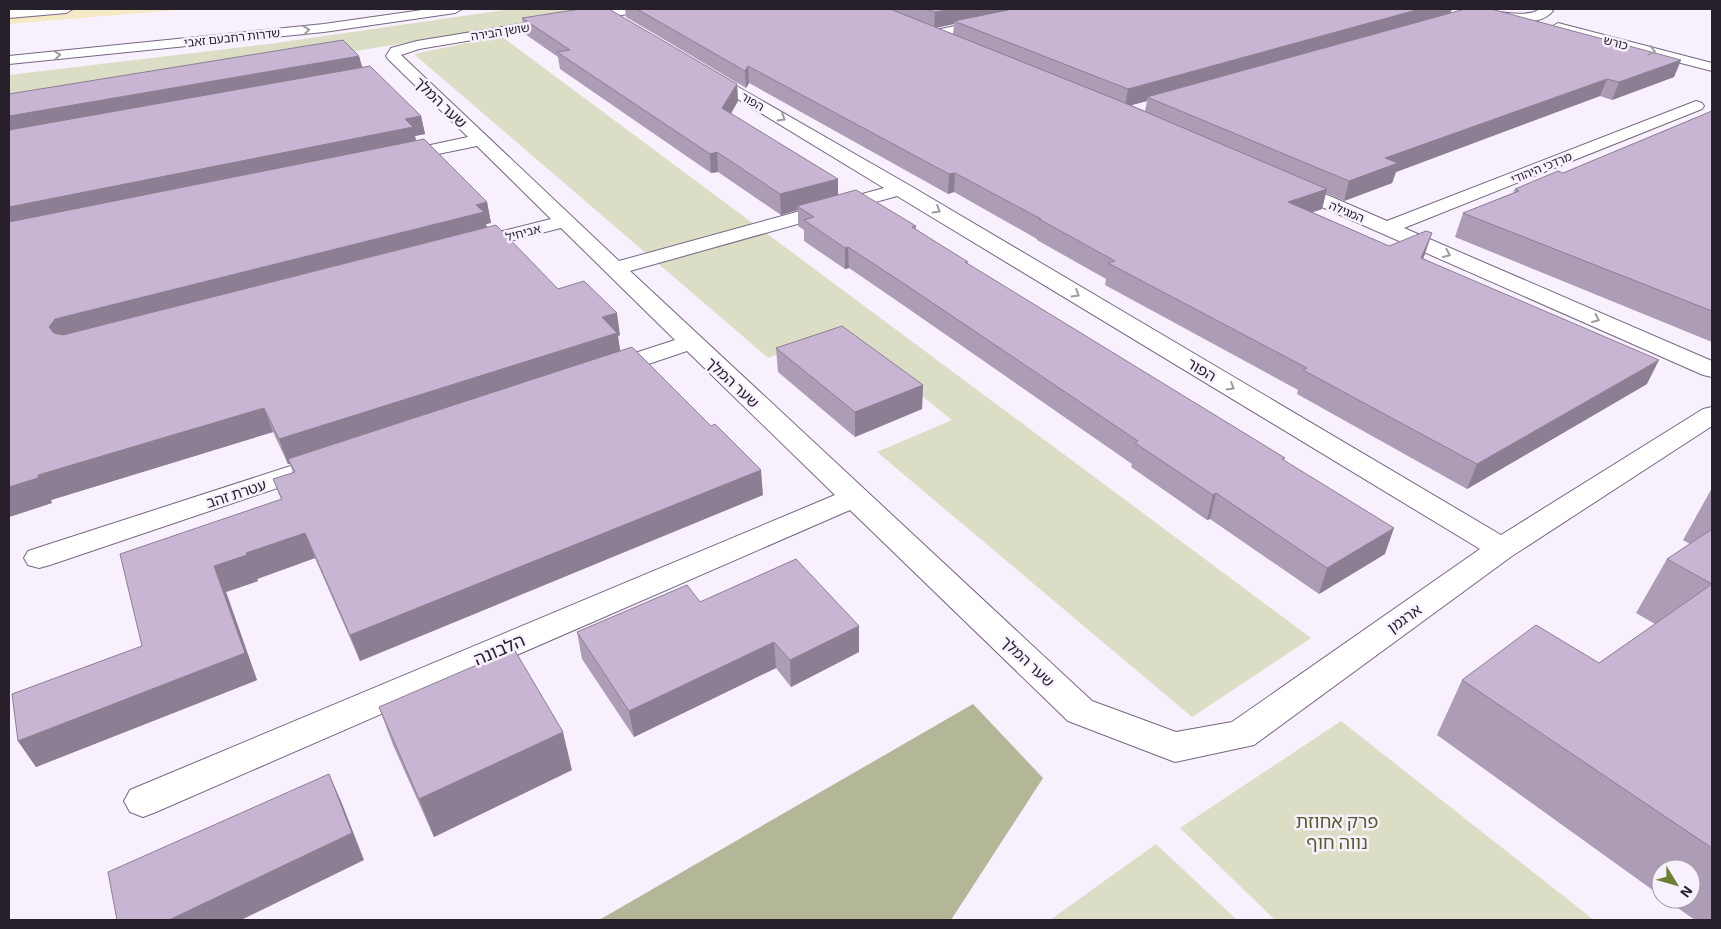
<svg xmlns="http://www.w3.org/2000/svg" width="1721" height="929" font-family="'Exo 2','Noto Sans Hebrew',sans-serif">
<rect width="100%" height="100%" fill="#f8f0fd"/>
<!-- green -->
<path fill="#dbdec5" d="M 511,9 L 612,9 L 9,108 L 9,75 L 269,44 Z
M 501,36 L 1311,638 L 1192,717 L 877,452 L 952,420 L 841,331 L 768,358 L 414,54 Z
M 1341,721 L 1594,920 L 1275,920 L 1180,828 Z
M 1156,844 L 1237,920 L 1050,920 Z"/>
<!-- forest -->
<path fill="#b3b797" d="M 973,704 L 1043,778 L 951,920 L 599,920 Z"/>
<!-- sand -->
<path fill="#f4eac5" d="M 9,9 L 189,9 L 9,24 Z"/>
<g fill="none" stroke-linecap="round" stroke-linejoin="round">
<!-- minor casing -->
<g stroke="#776782" stroke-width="2">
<path id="minor" d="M 24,9 L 73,9 L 66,13 L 9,18 L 9,10 Z
M 612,9 L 641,9 L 634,13 L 419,49 L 401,55 L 619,261 L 884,188 L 700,76 L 697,73 L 700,70 L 705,68 L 909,185 L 1501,535 L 1703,409 L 1712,407 L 1712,426 L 1512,556 L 1254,745 L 1175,762 L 1068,721 L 850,510 L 156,812 L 143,817 L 130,812 L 124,801 L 130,790 L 835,495 L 687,351 L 616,375 L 607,377 L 598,375 L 595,370 L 598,365 L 675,340 L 561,228 L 470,251 L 463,249 L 460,245 L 463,241 L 551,219 L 477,146 L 399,162 L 393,161 L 390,157 L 393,153 L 468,137 L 388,59 L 386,56 L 391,48 L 417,41 ZM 897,196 L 1480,549 L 1232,722 L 1176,732 L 1092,701 L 630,271 Z
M 1038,9 L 1063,9 L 1056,13 L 931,39 L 924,35 L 931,31 Z
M 1696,101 L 1702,103 L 1704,106 L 1702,109 L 1404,228 L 1712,361 L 1712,377 L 1703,375 L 1281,189 L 1279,185 L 1281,181 L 1288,179 L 1295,181 L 1387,221 Z
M 309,460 L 319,462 L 323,468 L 319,474 L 50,565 L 39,568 L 28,565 L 24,558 L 28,551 Z"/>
</g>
<!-- tertiary casing -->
<g stroke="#776782" stroke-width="2">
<path id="tertiary" d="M 1465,9 C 1482,8 1529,20 1539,9 L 1551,9 L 1553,11 C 1537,31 1488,19 1467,12 Z
M 1558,23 L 1712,63 L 1712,71 L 1553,30 L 1551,27 Z"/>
</g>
<!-- primary casing -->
<g stroke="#776782" stroke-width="2">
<path id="primary" d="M 429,9 L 462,9 L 455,13 L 324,32 L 9,64 L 9,56 L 324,24 Z"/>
</g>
<!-- minor -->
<use href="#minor" fill="#fff" fill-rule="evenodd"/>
<!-- tertiary -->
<use href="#tertiary" fill="#fff" fill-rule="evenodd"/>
<!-- primary -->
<use href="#primary" fill="#fff" fill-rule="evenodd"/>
</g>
<!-- wall -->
<path fill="#ac9cb5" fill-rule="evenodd" d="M 625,9 L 1452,9 L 1450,13 L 1681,60 L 1674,77 L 1612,100 L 1600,96 L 1396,172 L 1392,183 L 1344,201 L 1326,193 L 1322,209 L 1312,212 L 1389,246 L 1425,254 L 1423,258 L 1647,384 L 1467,489 L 1297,394 L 1298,390 L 1105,285 L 1106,279 L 1037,240 L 1037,239 L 954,192 L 948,194 L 749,83 L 746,88 L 626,17 ZM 954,24 L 953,34 L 937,28 ZM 1147,101 L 1145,111 L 1131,105 Z
M 522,18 L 737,84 L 738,101 L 731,114 L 838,179 L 838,195 L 916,226 L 916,229 L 968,264 L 1284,460 L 1385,554 L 1319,594 L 1210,519 L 1207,520 L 1131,467 L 1132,464 L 903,305 L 849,268 L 845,269 L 804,241 L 804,230 L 798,226 L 798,210 L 781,215 L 718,172 L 711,173 L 560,69 L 558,57 L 525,34 Z
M 359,56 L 362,68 L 421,116 L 425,134 L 415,136 L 416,141 L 487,202 L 491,223 L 486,224 L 487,227 L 558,289 L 620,335 L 618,336 L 620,351 L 763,495 L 360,661 L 315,558 L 257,579 L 258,581 L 226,592 L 257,680 L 36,767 L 18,741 L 142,646 L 281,499 L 273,479 L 293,473 L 290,464 L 288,464 L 273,432 L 51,500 L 52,503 L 9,517 L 10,222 L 9,219 L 9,94 Z
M 1712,111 L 1712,342 L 1455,237 L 1463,213 L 1513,193 L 1515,189 L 1563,173 Z
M 776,348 L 923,385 L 922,409 L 855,437 L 778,372 Z
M 1712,488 L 1712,920 L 1695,920 L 1665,899 L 1691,899 L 1691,869 L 1661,869 L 1661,896 L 1437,735 L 1462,680 L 1599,663 L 1655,624 L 1636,613 L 1667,559 L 1690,544 L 1683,540 Z
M 700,602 L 859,626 L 859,652 L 791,687 L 776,668 L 634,737 L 582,659 L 577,632 Z
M 379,707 L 572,770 L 434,837 L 393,745 Z"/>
<!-- shaded-wall -->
<path fill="#8c7f94" d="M 954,9 L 1030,9 L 954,21 L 954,24 L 934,28 L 935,12 Z
M 1420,9 L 1452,9 L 1450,14 L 1147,97 L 1147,101 L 1125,107 L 1128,89 Z
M 359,56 L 364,73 L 9,136 L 9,116 Z
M 1681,60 L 1674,77 L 1612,100 L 1619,82 Z
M 748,66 L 749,83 L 746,88 L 745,71 Z
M 1607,79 L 1600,96 L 1396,172 L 1392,183 L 1344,201 L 1349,181 L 1385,158 Z
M 737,84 L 738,101 L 723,127 L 722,108 Z
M 421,116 L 425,134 L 415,136 L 417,146 L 13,228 L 9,219 L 9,207 Z
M 717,152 L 718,172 L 711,173 L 710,154 Z
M 955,173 L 954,192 L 948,194 L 949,174 Z
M 838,179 L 838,199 L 797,206 L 798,210 L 781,215 L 780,194 Z
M 1327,189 L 1322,209 L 1283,223 L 1288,202 Z
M 487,202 L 491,223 L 486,224 L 488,233 L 61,350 L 49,327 L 55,319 Z
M 1432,233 L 1425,254 L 1414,279 L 1421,258 Z
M 848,247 L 849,268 L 845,269 L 845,248 Z
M 617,313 L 620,335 L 618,336 L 621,356 L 288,459 L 290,464 L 288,464 L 279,439 L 602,317 Z
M 1659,360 L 1647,384 L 1467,489 L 1477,464 Z
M 923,385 L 922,409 L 855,437 L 855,412 Z
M 264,408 L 273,432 L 51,500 L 52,503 L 9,517 L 9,487 L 38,475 Z
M 761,470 L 763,495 L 360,661 L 350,635 Z
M 1216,493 L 1210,519 L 1207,520 L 1213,495 Z
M 1394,528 L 1385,554 L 1319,594 L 1327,568 Z
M 305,533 L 315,558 L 257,579 L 258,581 L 226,592 L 257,680 L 36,767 L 18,741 L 245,653 L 214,566 L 246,553 Z
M 859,626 L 859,652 L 791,687 L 790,660 Z
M 774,642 L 776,668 L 634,737 L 629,711 Z
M 563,732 L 572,770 L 434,837 L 419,799 Z
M 329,774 L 341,801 L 364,860 L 241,920 L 169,920 Z"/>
<!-- building -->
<path fill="#c8b5d3" stroke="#8c7f94" d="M 581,9 L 609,9 L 737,84 L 722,108 L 838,179 L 780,194 L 717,152 L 710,154 L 557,52 L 570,50 L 522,18 Z
M 637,9 L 890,9 L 1120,101 L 1327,189 L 1288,202 L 1389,246 L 1426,231 L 1432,233 L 1421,258 L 1659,360 L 1477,464 L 1303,370 L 1307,368 L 1108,263 L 1115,261 L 1039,219 L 1041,219 L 955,173 L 949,174 L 748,66 L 745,71 Z
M 925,9 L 954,9 L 935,12 Z
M 1013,9 L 1420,9 L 1128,89 L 954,21 Z
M 1465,9 L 1491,9 L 1681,60 L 1619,82 L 1607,79 L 1385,158 L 1398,163 L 1349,181 L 1147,97 Z
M 343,40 L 359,56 L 9,116 L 9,94 Z
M 370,66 L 421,116 L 405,119 L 413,127 L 9,207 L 9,130 Z
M 1712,111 L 1712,311 L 1463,213 L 1519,191 L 1515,189 L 1558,171 L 1563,173 Z
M 424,139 L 487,202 L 476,205 L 484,212 L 55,319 L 49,327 L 54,333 L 63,335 L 496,225 L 558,289 L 584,281 L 617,313 L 602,317 L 617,333 L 279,439 L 264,408 L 38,475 L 38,478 L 9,487 L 9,222 Z
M 856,190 L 916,226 L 912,227 L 968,262 L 965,262 L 1285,458 L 1282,459 L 1394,528 L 1327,568 L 1216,493 L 1213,495 L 1135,443 L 1138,441 L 903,283 L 848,247 L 845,248 L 804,220 L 814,217 L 797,206 Z
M 842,326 L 923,385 L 855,412 L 776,348 Z
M 632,347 L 711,426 L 715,424 L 761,470 L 350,635 L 305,533 L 246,553 L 247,555 L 214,566 L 245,653 L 18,741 L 12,694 L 142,646 L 120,554 L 282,499 L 273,479 L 295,472 L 288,459 Z
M 1712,529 L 1712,848 L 1462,680 L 1536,625 L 1599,663 L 1712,584 L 1667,559 Z
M 796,559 L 859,626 L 790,660 L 774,642 L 629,711 L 577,632 L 687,585 L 700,602 Z
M 514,649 L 563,732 L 419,799 L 379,707 Z
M 329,774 L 352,833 L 169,920 L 117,920 L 108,872 Z"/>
<!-- one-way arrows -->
<defs><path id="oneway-chevron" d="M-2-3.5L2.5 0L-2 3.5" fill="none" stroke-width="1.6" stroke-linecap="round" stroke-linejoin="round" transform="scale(1.25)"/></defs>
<g stroke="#9e9ba0">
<use href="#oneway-chevron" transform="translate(306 30) rotate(-6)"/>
<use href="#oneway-chevron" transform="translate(1652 51) rotate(15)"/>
<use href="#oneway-chevron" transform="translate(57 55) rotate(-6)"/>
<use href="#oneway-chevron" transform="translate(782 118) rotate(31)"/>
<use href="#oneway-chevron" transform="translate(937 210) rotate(31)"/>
<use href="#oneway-chevron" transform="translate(1447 254) rotate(24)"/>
<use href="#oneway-chevron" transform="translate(1076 294) rotate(31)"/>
<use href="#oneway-chevron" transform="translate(1596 319) rotate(24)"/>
<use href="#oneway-chevron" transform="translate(1231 387) rotate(31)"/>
</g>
<g text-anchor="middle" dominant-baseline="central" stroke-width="5" stroke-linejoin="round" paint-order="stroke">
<!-- far-street labels -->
<g font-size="12" fill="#27202b" stroke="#f8f0fd">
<text transform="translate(500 31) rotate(-9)">שושן הבירה</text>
<text transform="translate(232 37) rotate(-6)">שדרות רחבעם זאבי</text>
<text transform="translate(1616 42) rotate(15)">כורש</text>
<text transform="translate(753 101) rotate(31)">הפור</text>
<text transform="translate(1541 167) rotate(-22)">מרדכי היהודי</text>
<text transform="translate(1347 211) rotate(23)">המגילה</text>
<text transform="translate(523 232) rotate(-15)">אביחיל</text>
</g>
<!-- street labels -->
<g font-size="15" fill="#27202b" stroke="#f8f0fd">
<text transform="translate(441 102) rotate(44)">שער המלך</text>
<text transform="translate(1202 369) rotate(31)">הפור</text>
<text transform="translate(733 382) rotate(43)">שער המלך</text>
<text transform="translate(236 493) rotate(-18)">עטרת זהב</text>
<text transform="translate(1404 618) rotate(-35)">ארגמן</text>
<text transform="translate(1028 661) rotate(43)">שער המלך</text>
</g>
<!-- near-street labels -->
<g font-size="18" fill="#27202b" stroke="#f8f0fd">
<text transform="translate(499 649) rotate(-23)">הלבונה</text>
</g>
<!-- near-park labels -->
<g font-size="18" fill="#555a26" stroke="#f8f0fd">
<text x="1337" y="821">פרק אחוזת<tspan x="1337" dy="21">נווה חוף</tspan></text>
</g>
</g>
<!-- border -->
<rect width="1721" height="929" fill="none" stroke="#27202b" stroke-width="20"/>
<!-- north arrow -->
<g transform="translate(1676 884) rotate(127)"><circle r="24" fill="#f8f0fd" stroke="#a49da9"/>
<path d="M0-4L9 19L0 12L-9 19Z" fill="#6b8031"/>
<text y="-8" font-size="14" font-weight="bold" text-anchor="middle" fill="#27202b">N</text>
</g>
</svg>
